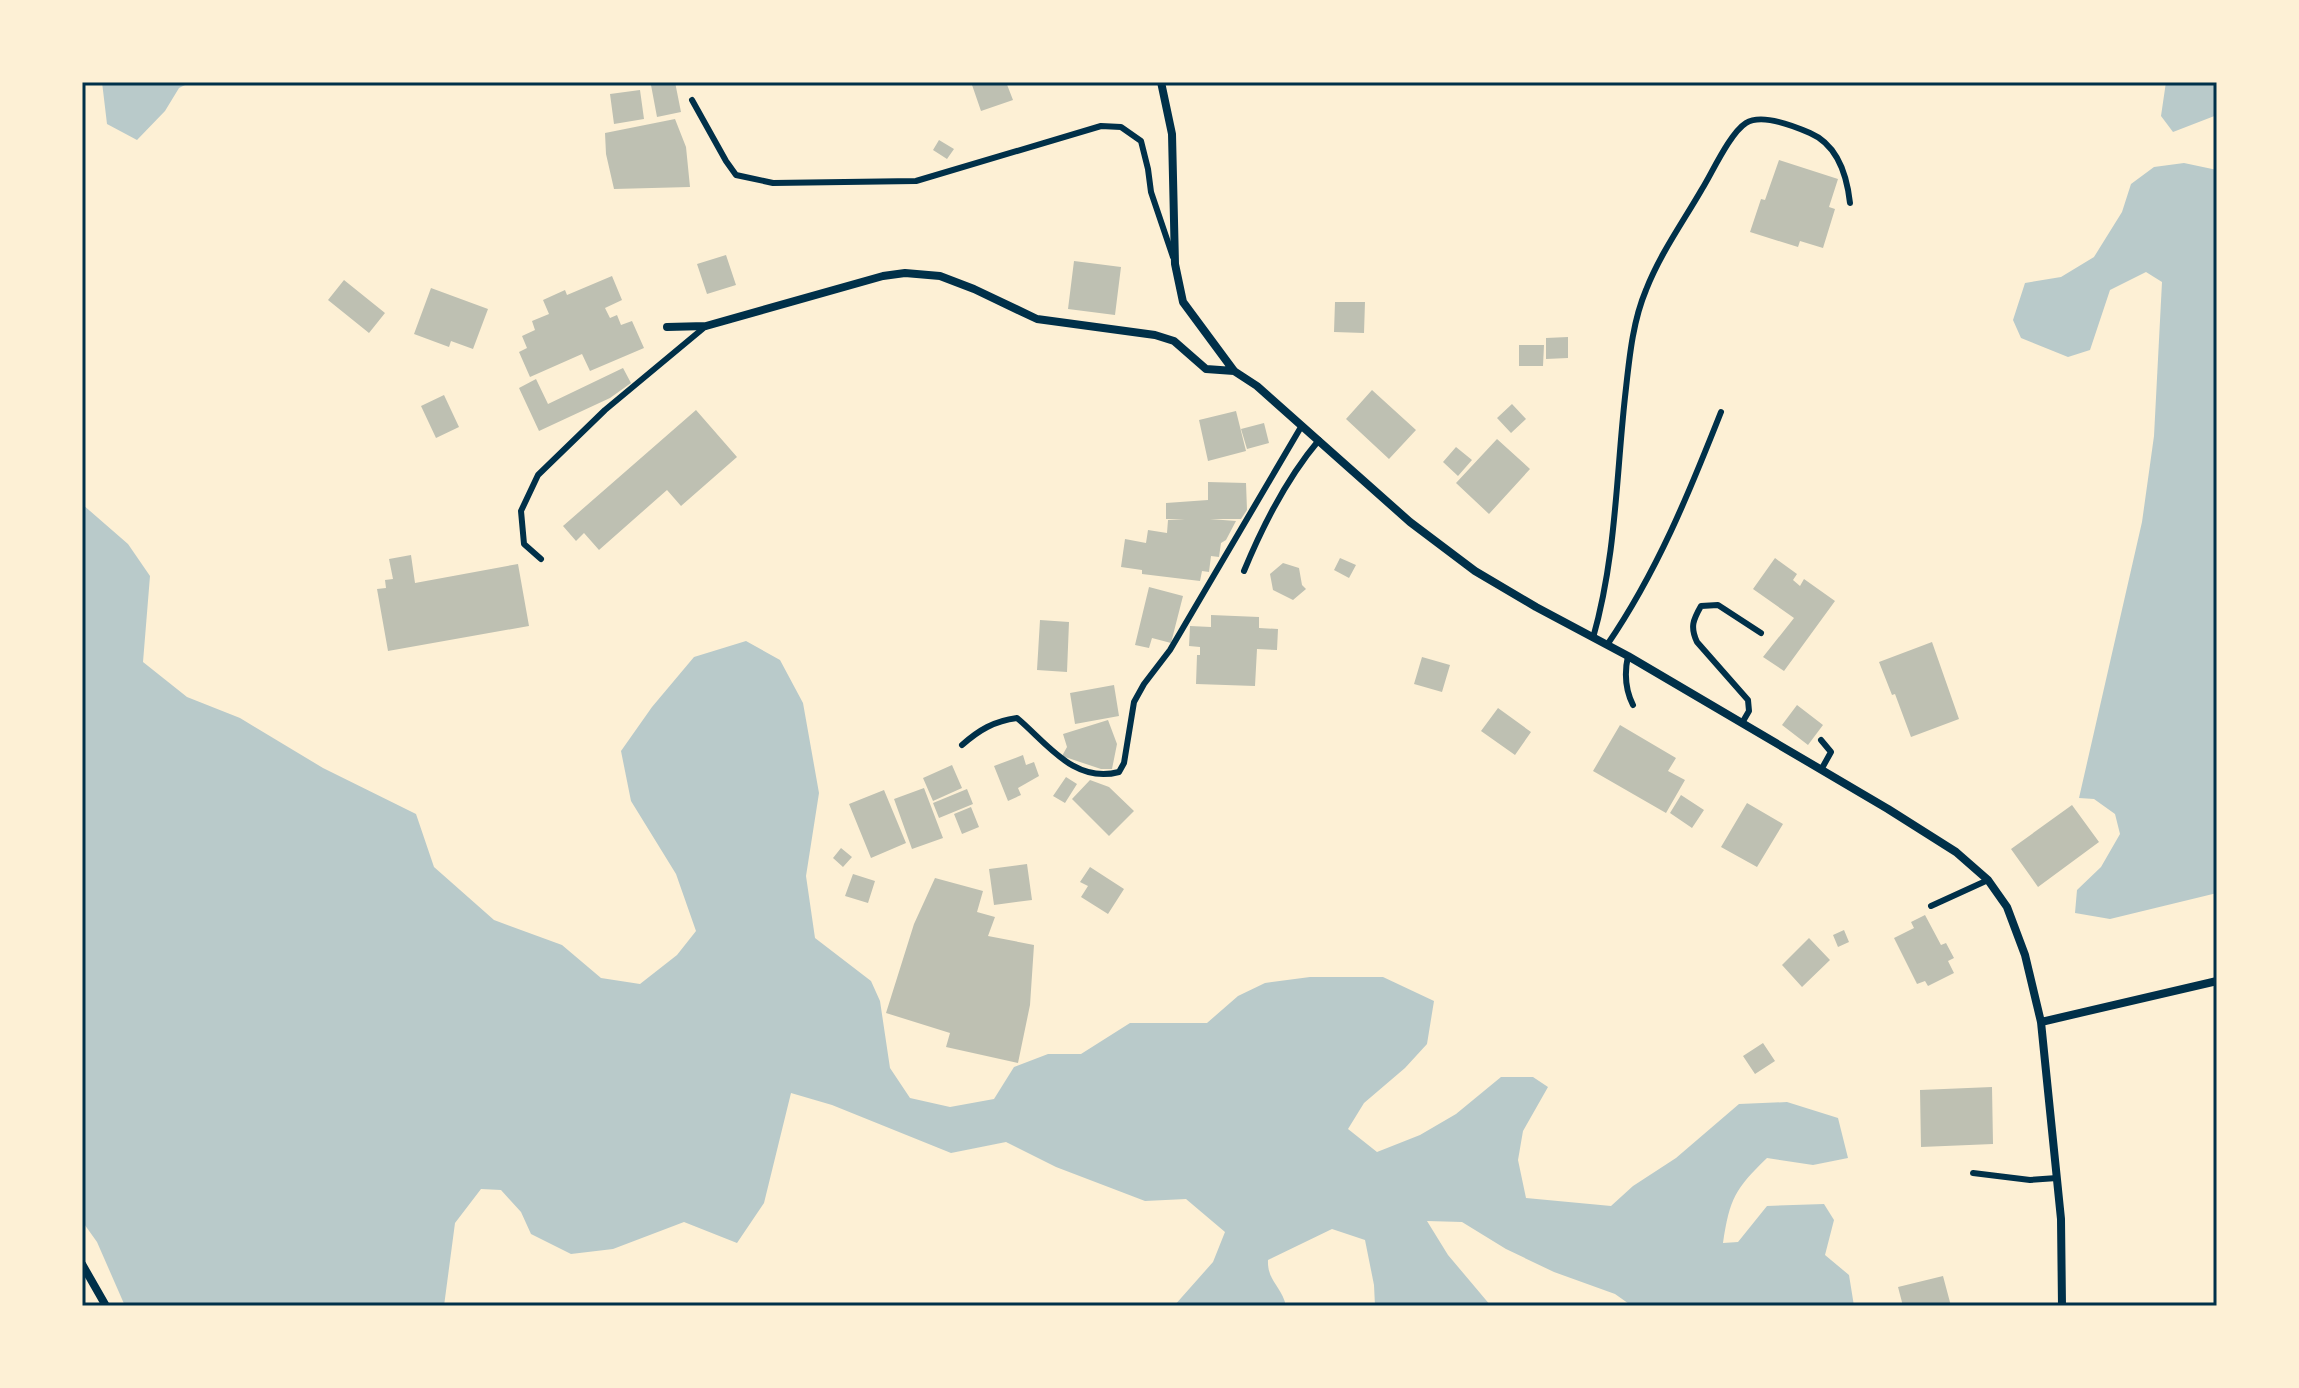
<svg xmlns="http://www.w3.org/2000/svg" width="2299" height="1388" font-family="Bitter,serif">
<rect width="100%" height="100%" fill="#fdf0d5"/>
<!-- green -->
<path fill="#b9caca" d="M 102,82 L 191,82 L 179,88 L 165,111 L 137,140 L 107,124 Z
M 2166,82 L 2217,82 L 2217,115 L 2173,132 L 2161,116 Z
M 2184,163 L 2217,170 L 2217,893 L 2110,919 L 2075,913 L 2077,890 L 2101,867 L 2120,834 L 2115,814 L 2094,799 L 2079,798 L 2142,522 L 2154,436 L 2162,282 L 2146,272 L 2110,290 L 2090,350 L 2068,357 L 2021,338 L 2013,320 L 2025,283 L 2061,277 L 2094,257 L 2122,212 L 2131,184 L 2154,167 Z
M 82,504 L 128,544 L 150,576 L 143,662 L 187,697 L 240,718 L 323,768 L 416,814 L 434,867 L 494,920 L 562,945 L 601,978 L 640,984 L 677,955 L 696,931 L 676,874 L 631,801 L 621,751 L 652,707 L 694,657 L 746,641 L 780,660 L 803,703 L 819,793 L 806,876 L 815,938 L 871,981 L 880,1001 L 890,1068 L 910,1098 L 950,1107 L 994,1099 L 1014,1067 L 1048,1054 L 1081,1054 L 1130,1023 L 1207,1023 L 1238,996 L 1265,983 L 1310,977 L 1383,977 L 1434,1001 L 1427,1044 L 1405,1068 L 1364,1103 L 1348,1129 L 1377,1152 L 1420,1135 L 1456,1114 L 1501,1077 L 1533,1077 L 1548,1087 L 1523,1131 L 1518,1160 L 1526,1198 L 1611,1206 L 1633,1186 L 1676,1158 L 1739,1104 L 1787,1102 L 1838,1118 L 1848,1158 L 1813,1165 L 1767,1158 C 1735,1189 1730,1198 1723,1243 L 1738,1242 L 1767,1206 L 1824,1204 L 1834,1220 L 1825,1255 L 1849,1275 L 1854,1306 L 1632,1306 L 1615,1294 L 1554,1272 L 1506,1249 L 1462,1222 L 1427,1221 L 1448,1255 L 1491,1306 L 1375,1306 L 1374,1285 L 1365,1240 L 1332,1229 L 1268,1260 C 1267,1281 1282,1287 1286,1306 L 1174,1306 L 1213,1262 L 1225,1232 L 1186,1199 L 1145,1201 L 1056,1167 L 1006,1142 L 951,1153 L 832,1105 L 791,1093 L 764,1203 L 737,1243 L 684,1222 L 613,1249 L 571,1254 L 531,1234 L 521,1212 L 501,1190 L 481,1189 L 455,1223 L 444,1306 L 125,1306 L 97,1242 L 82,1221 Z"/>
<!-- building -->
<path fill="#bec0b2" d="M 664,82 L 675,82 L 681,112 L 657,117 L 651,85 Z
M 971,82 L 1006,82 L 1013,100 L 981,111 Z
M 640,90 L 644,119 L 614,124 L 610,94 Z
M 675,119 L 686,147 L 690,187 L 614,189 L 606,154 L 605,133 Z
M 939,140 L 954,149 L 947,159 L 933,150 Z
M 1779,160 L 1838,179 L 1829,207 L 1835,209 L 1823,248 L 1800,241 L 1798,247 L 1750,232 L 1761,199 L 1765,200 Z
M 726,255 L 736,285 L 707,294 L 697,264 Z
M 1074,261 L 1121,267 L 1115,315 L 1068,309 Z
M 612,276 L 622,300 L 605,308 L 610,318 L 617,315 L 621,325 L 632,321 L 644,348 L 590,371 L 582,354 L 530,377 L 519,352 L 527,348 L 522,336 L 535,330 L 532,321 L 549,314 L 543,300 L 565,290 L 567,295 Z
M 344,280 L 385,313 L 369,333 L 328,300 Z
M 431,288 L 488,309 L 473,349 L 451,341 L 449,347 L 414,334 Z
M 1335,302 L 1365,302 L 1364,333 L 1334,332 Z
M 1568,337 L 1568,358 L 1546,359 L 1546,338 Z
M 1519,345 L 1544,345 L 1543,366 L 1519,366 Z
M 623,368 L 631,383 L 610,398 L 539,431 L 519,388 L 536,379 L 548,404 Z
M 1372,390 L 1416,430 L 1389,459 L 1346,419 Z
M 444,395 L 459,427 L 436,438 L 421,406 Z
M 1512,404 L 1526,419 L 1511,433 L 1497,418 Z
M 696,410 L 737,457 L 681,506 L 667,490 L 599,550 L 584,533 L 576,541 L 563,526 Z
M 1236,411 L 1246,451 L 1208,461 L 1199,420 Z
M 1264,423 L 1269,443 L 1247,449 L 1241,429 Z
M 1497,439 L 1530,469 L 1489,514 L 1456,483 Z
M 1456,447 L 1472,460 L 1458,476 L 1443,462 Z
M 1208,482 L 1246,483 L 1247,510 L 1241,519 L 1210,519 L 1236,521 L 1226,540 L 1221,543 L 1219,557 L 1211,556 L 1209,572 L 1202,571 L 1200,581 L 1142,574 L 1142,570 L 1121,567 L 1125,539 L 1146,543 L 1148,530 L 1167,533 L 1168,520 L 1185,519 L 1166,519 L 1166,503 L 1208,500 Z
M 411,555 L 415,583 L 518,564 L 529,626 L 388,651 L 377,589 L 386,588 L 385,580 L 393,579 L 389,559 Z
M 1340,558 L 1356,565 L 1349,578 L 1334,570 Z
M 1775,558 L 1797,574 L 1793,580 L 1800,586 L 1804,579 L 1835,601 L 1784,671 L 1763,657 L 1794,618 L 1753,589 Z
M 1283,563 L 1299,568 L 1302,585 L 1306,589 L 1293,600 L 1273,590 L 1270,574 Z
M 1149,587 L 1183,596 L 1171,643 L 1152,638 L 1149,648 L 1135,645 Z
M 1211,615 L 1259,617 L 1259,628 L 1278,629 L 1277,650 L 1257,649 L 1255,686 L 1196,684 L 1197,655 L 1200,655 L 1200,647 L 1189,646 L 1190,626 L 1211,627 Z
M 1040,620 L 1069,622 L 1067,672 L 1037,670 Z
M 1932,642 L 1959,719 L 1911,737 L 1895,694 L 1892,695 L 1879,662 Z
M 1422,657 L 1450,665 L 1442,692 L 1414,684 Z
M 1114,685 L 1119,716 L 1075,724 L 1070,693 Z
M 1797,705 L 1823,725 L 1808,745 L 1782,725 Z
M 1498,708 L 1531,732 L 1515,755 L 1481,731 Z
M 1108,720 L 1117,744 L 1112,769 L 1101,769 L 1062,756 L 1067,747 L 1063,734 Z
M 1620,725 L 1676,758 L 1668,771 L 1685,780 L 1666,813 L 1593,771 Z
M 1023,755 L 1026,765 L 1034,762 L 1039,776 L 1018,788 L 1021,795 L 1008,801 L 994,766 Z
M 952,765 L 962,788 L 933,801 L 923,778 Z
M 1066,777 L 1077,784 L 1065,803 L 1053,796 Z
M 1090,780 L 1109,787 L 1134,811 L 1109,836 L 1072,799 Z
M 924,788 L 943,838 L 912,849 L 894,799 Z
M 967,789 L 973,804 L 939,818 L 933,803 Z
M 884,790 L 906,843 L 871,858 L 849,804 Z
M 1681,795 L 1704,810 L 1692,828 L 1670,813 Z
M 1747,803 L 1783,824 L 1757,867 L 1721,847 Z
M 2072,805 L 2099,842 L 2038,887 L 2011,849 Z
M 971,807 L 979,827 L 962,834 L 954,814 Z
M 841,848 L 852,857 L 843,867 L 833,858 Z
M 1027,864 L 1032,900 L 994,905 L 989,869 Z
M 1090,867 L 1124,889 L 1108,914 L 1081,897 L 1088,886 L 1080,882 Z
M 853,874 L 875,881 L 868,903 L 845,896 Z
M 935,878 L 983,891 L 977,912 L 995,917 L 988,936 L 1034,945 L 1030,1005 L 1018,1063 L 946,1047 L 950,1033 L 886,1013 L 914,924 Z
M 1925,915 L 1941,945 L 1946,943 L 1954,958 L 1948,961 L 1954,973 L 1928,986 L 1925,981 L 1917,984 L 1894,938 L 1914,928 L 1911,922 Z
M 1844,930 L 1849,942 L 1838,947 L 1833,935 Z
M 1809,938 L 1830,960 L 1802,987 L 1782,965 Z
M 1763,1043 L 1775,1061 L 1755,1074 L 1743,1056 Z
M 1992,1087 L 1993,1144 L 1921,1147 L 1920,1090 Z
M 1943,1276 L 1951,1306 L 1903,1306 L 1898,1287 Z"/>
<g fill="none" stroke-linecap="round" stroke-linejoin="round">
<!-- service -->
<path stroke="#003049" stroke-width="6" d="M 692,100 L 726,161 L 736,175 L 773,183 L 916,181 L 1101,126 L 1121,127 L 1141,141 L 1148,169 L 1151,192 L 1173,257
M 541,559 L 524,544 L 521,511 L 538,475 L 605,410 L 706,326
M 1244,571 C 1263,525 1286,479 1319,440
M 1593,638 C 1616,557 1616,479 1625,397 C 1629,362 1632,323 1646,290 C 1660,254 1683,222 1702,189 C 1712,173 1730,133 1746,123 C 1762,113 1794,126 1810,133 C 1838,145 1847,176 1850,203
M 1607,645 C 1657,572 1689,493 1721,412
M 1628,656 C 1624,674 1625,689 1633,705
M 1742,723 L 1749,711 L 1748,700 L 1697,642 C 1690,627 1693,620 1701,606 L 1718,605 L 1761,633
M 1821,740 L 1831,752 L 1821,770
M 962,745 C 979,730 994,721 1017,718 C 1047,743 1074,784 1119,772 L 1124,763 L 1134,702 L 1144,684 L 1170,650 L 1301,427
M 1931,906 L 1988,880
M 1973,1173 L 2030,1180 L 2057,1178"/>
<!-- minor -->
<path stroke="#003049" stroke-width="8" d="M 1161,82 L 1172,134 L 1175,264 L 1183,302 L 1234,371 L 1257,386 L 1410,522 L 1475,571 L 1536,607 L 1628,656 L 1888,809 L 1956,852 L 1988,880 L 2007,907 L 2025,955 L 2041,1022 L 2061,1219 L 2062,1306
M 667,327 L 706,326 L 883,276 L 905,273 L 940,276 L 974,289 L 1037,319 L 1155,335 L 1174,341 L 1206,369 L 1234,371
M 2041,1022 L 2217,981
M 82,1264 L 106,1306"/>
</g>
<!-- border -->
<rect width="2299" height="1388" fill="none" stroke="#fdf0d5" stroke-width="168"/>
<rect x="84" y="84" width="2131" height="1220" fill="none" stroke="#003049" stroke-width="3"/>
</svg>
